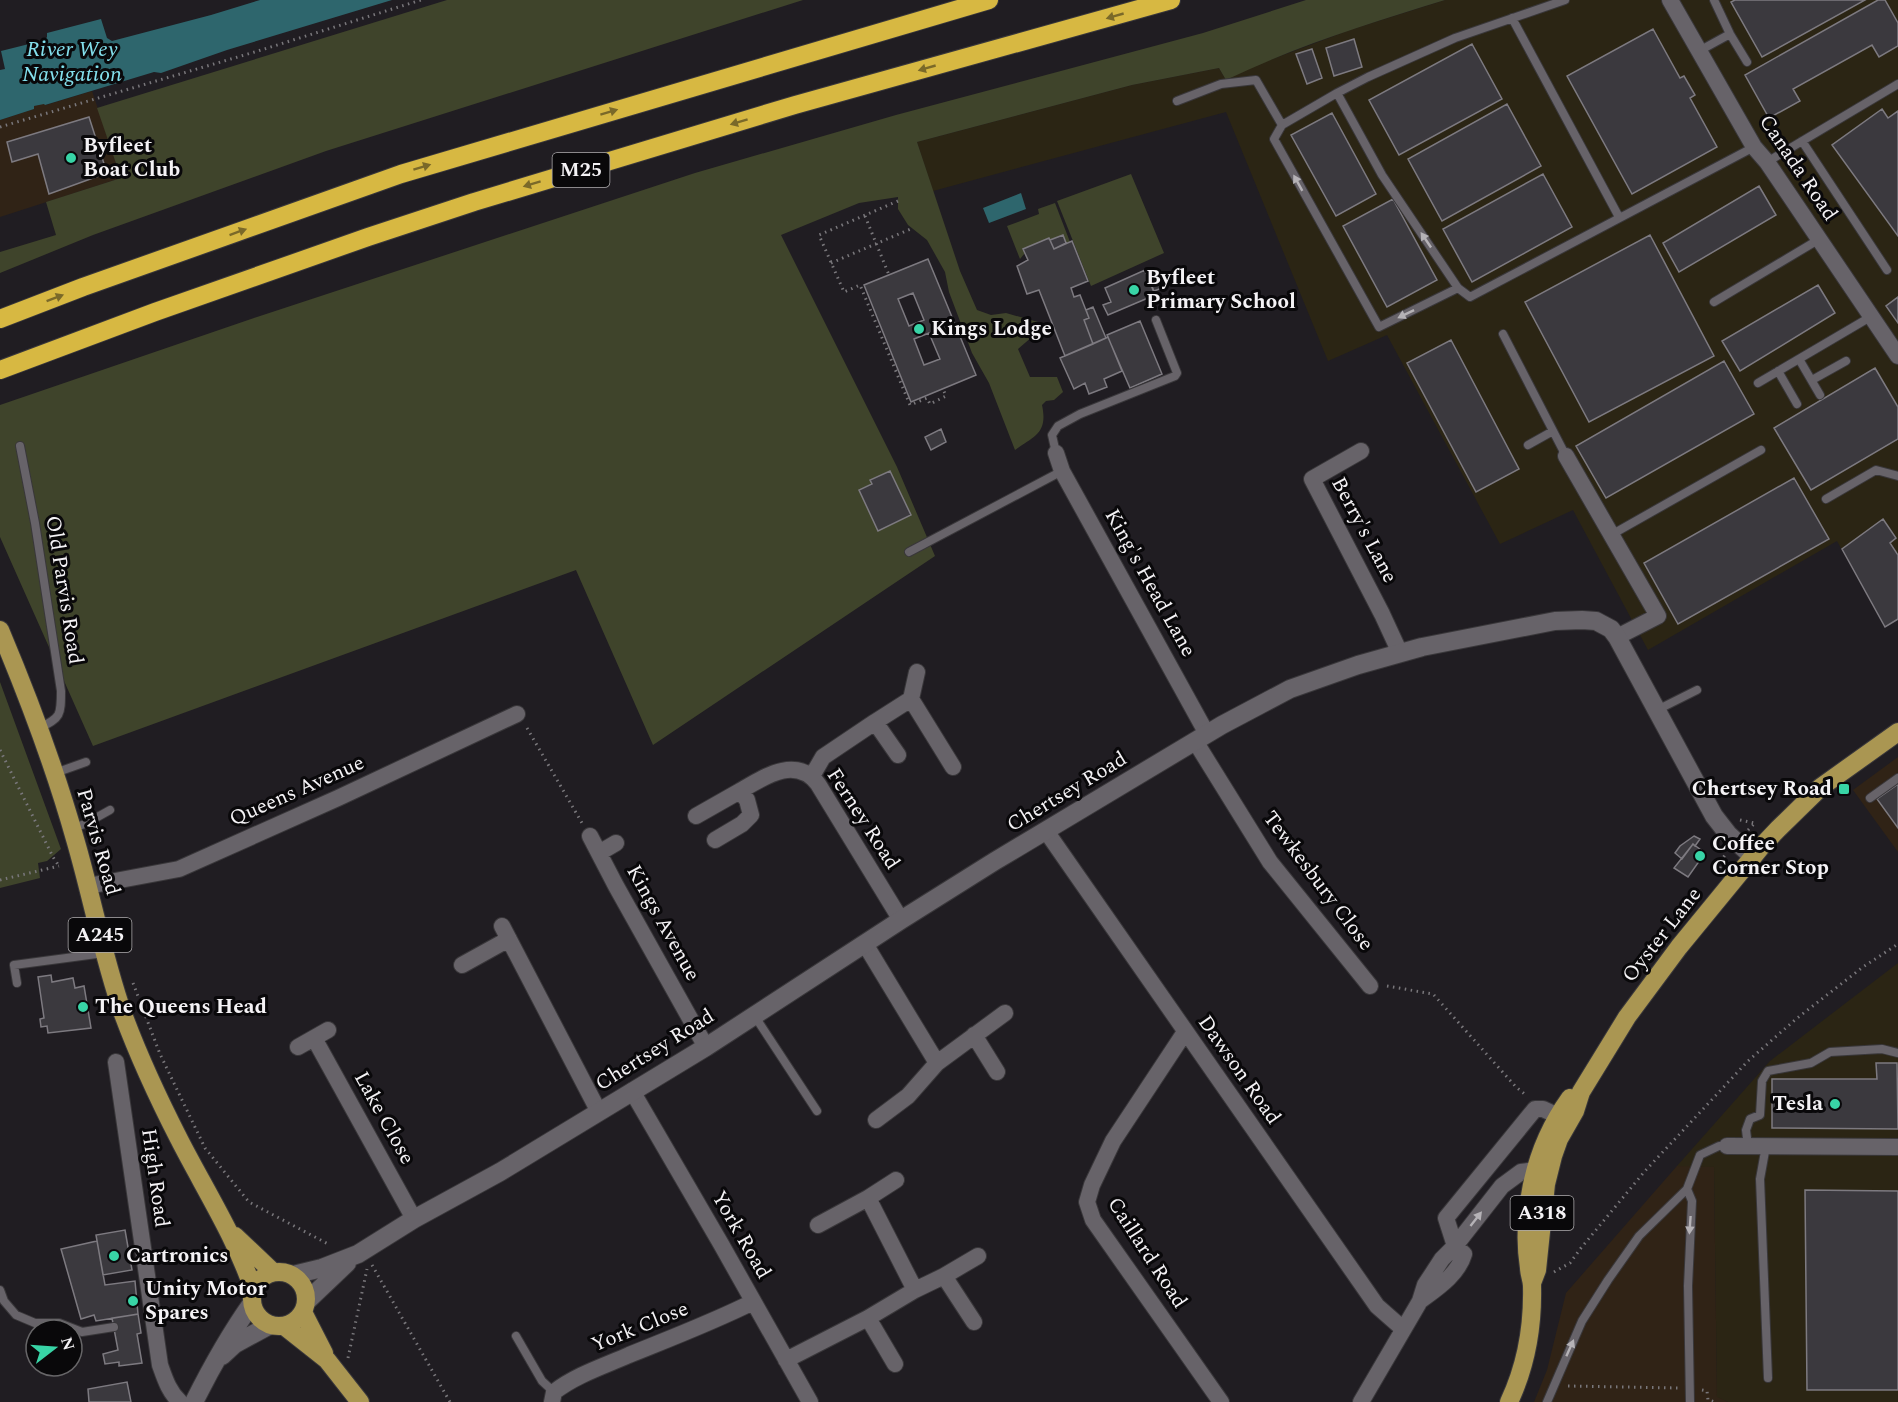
<svg xmlns="http://www.w3.org/2000/svg" width="1898" height="1402" font-family="Spectral,serif">
<rect width="100%" height="100%" fill="#201d22"/>
<!-- commercial -->
<path fill="#302316" d="M 92,91 L 121,178 L 0,217 L 0,120 L 34,109 L 34,106 L 44,103 L 46,105 Z
M 1898,757 L 1898,852 L 1853,790 Z
M 1677,1166 L 1714,1166 L 1717,1396 L 1728,1402 L 1534,1402 L 1547,1370 L 1566,1293 Z"/>
<!-- industrial -->
<path fill="#2b2514" d="M 1445,0 L 1898,0 L 1898,619 L 1885,627 L 1837,541 L 1648,650 L 1573,510 L 1500,544 L 1387,335 L 1328,361 L 1226,112 L 933,191 L 917,142 L 1132,85 L 1219,68 L 1226,80 L 1254,66 L 1350,30 Z
M 1898,963 L 1898,1402 L 1728,1402 L 1717,1397 L 1714,1167 L 1677,1166 L 1770,1061 Z"/>
<!-- green -->
<path fill="#3f442b" d="M 447,0 L 803,0 L 326,151 L 93,235 L 0,273 L 0,252 L 56,235 L 46,202 L 121,178 L 97,108 Z
M 1306,0 L 1445,0 C 1371,23 1296,46 1226,80 L 1219,68 L 1132,85 L 917,142 L 960,271 L 977,310 L 991,315 L 1006,313 L 1038,322 L 1033,336 L 1018,349 L 1030,377 L 1057,377 L 1063,392 L 1054,400 L 1046,401 L 1042,405 C 1048,433 1035,436 1015,450 L 989,383 L 972,353 L 949,292 L 945,272 L 927,240 L 908,225 L 898,209 L 898,197 L 859,203 L 781,235 L 897,467 L 935,556 L 653,745 L 576,570 L 93,746 L 0,537 L 0,405 L 254,318 L 695,173 L 896,115 L 1203,33 Z
M 1131,174 L 1164,253 L 1091,286 L 1057,201 Z
M 1055,203 L 1070,242 L 1066,243 L 1063,235 L 1050,240 L 1049,238 L 1024,249 L 1025,253 L 1020,259 L 1007,226 L 1039,214 L 1038,209 Z
M 0,682 L 61,849 L 47,861 L 38,863 L 40,878 L 0,888 Z"/>
<!-- water -->
<path fill="#2e666d" d="M 260,0 L 392,0 L 227,50 L 161,73 L 154,72 L 45,105 L 44,104 L 34,106 L 34,109 L 0,120 L 0,70 L 5,69 L 1,51 L 45,40 L 47,37 L 47,33 L 101,19 L 107,38 L 112,41 L 211,15 Z
M 1021,193 L 1026,209 L 989,223 L 983,208 Z"/>
<!-- building -->
<path fill="#3b393e" stroke="#7d7a80" stroke-width="1.5" fill-rule="evenodd" d="M 1735,0 L 1865,0 L 1762,57 L 1731,2 Z
M 1878,0 L 1885,0 L 1898,23 L 1898,46 L 1879,57 L 1872,45 L 1793,89 L 1800,101 L 1769,118 L 1745,75 Z
M 1653,29 L 1680,78 L 1684,76 L 1695,95 L 1690,98 L 1717,147 L 1632,194 L 1567,76 Z
M 1354,39 L 1362,67 L 1334,76 L 1326,48 Z
M 1472,44 L 1502,99 L 1399,155 L 1369,100 Z
M 1312,49 L 1322,78 L 1307,84 L 1296,54 Z
M 1507,104 L 1541,166 L 1442,221 L 1408,159 Z
M 1882,109 L 1888,118 L 1898,111 L 1898,236 L 1832,145 Z
M 1332,113 L 1376,194 L 1336,216 L 1291,135 Z
M 89,117 L 107,173 L 49,194 L 38,154 L 12,162 L 7,142 Z
M 1543,174 L 1572,227 L 1472,282 L 1443,229 Z
M 1759,186 L 1776,215 L 1679,272 L 1663,243 Z
M 1393,199 L 1437,280 L 1387,307 L 1343,226 Z
M 1063,235 L 1066,243 L 1054,249 L 1050,240 Z
M 1650,235 L 1714,356 L 1589,422 L 1525,302 Z
M 1049,238 L 1054,249 L 1072,241 L 1088,281 L 1071,288 L 1074,297 L 1080,295 L 1089,318 L 1084,320 L 1093,344 L 1065,356 L 1039,290 L 1027,294 L 1017,266 L 1028,260 L 1023,249 Z
M 928,259 L 976,375 L 911,402 L 864,285 ZM 913,293 L 924,320 L 909,326 L 898,299 ZM 929,333 L 940,359 L 924,365 L 914,339 Z
M 1153,268 L 1162,288 L 1154,291 L 1145,270 Z
M 1145,270 L 1155,295 L 1108,315 L 1103,305 L 1111,302 L 1105,288 Z
M 1818,285 L 1835,313 L 1740,371 L 1722,341 Z
M 1898,297 L 1898,323 L 1886,306 Z
M 1093,307 L 1106,338 L 1093,344 L 1084,320 L 1089,318 L 1086,310 Z
M 1140,321 L 1162,374 L 1130,388 L 1107,335 Z
M 1108,337 L 1122,371 L 1104,379 L 1107,387 L 1089,394 L 1085,383 L 1074,389 L 1060,358 Z
M 1451,340 L 1519,469 L 1476,492 L 1407,363 Z
M 1724,361 L 1754,414 L 1606,498 L 1576,446 Z
M 1875,368 L 1898,407 L 1898,439 L 1811,490 L 1774,428 Z
M 941,429 L 946,442 L 931,450 L 925,437 Z
M 890,471 L 911,515 L 878,531 L 859,490 L 872,484 L 870,480 Z
M 1794,478 L 1829,539 L 1678,624 L 1644,563 Z
M 1883,519 L 1896,538 L 1890,543 L 1898,555 L 1898,619 L 1885,627 L 1842,549 Z
M 1898,784 L 1898,828 L 1877,799 Z
M 1694,836 L 1700,839 L 1695,846 L 1693,844 L 1682,859 L 1675,853 L 1680,846 Z
M 1693,844 L 1705,853 L 1688,877 L 1674,868 Z
M 51,975 L 52,982 L 73,978 L 75,988 L 84,986 L 91,1028 L 48,1033 L 47,1026 L 41,1027 L 40,1019 L 44,1018 L 38,977 Z
M 1876,1063 L 1897,1063 L 1898,1129 L 1772,1128 L 1772,1079 L 1877,1079 Z
M 1805,1190 L 1898,1191 L 1898,1390 L 1807,1390 Z
M 125,1230 L 132,1270 L 103,1275 L 96,1235 Z
M 97,1241 L 105,1285 L 135,1281 L 138,1314 L 96,1321 L 94,1315 L 81,1319 L 61,1249 Z
M 138,1314 L 141,1333 L 137,1334 L 142,1363 L 119,1366 L 119,1362 L 105,1364 L 103,1354 L 118,1350 L 112,1318 Z
M 127,1382 L 131,1402 L 89,1402 L 88,1389 Z"/>
<g fill="none" stroke-linecap="round" stroke-linejoin="round">
<!-- lane casing -->
<g stroke="#39373a" stroke-width="10">
<path id="lane" d="M 1714,0 L 1730,34 L 1747,62
M 1512,18 L 1619,217
M 1699,51 L 1730,34
M 1337,93 L 1382,175 L 1458,288 L 1470,297 L 1754,147
M 1177,101 L 1221,84 L 1256,80 L 1282,125
M 1802,141 L 1887,270
M 1767,162 L 1898,84
M 1458,288 L 1379,327 L 1274,139 L 1282,125 L 1337,93 L 1368,77 L 1455,38 L 1565,0
M 1714,302 L 1818,240
M 1503,334 L 1566,456
M 1799,359 L 1820,395
M 1778,371 L 1797,404
M 1812,380 L 1846,361
M 1758,383 L 1872,316
M 1528,445 L 1553,431
M 20,446 L 35,523 L 61,691 C 61,715 61,718 39,728
M 1056,453 L 1052,435 L 1058,426 L 1080,414 L 1175,376 L 1177,373 L 1156,320
M 1826,499 L 1876,470 L 1898,476
M 1611,535 L 1761,450
M 909,552 L 1062,471
M 1657,710 L 1697,690
M 55,773 L 86,762
M 1870,798 L 1898,778
M 72,828 L 85,824 L 110,810
M 17,983 L 14,965 L 104,953
M 754,1015 L 817,1111
M 1748,1146 L 1746,1130 L 1750,1119 L 1760,1115 L 1762,1081 L 1768,1071 L 1811,1063 L 1830,1052 L 1882,1049 L 1898,1053
M 1766,1146 L 1760,1179 L 1768,1378
M 1687,1189 L 1700,1155 L 1719,1146 L 1727,1146
M 0,1290 L 4,1301 L 16,1315 L 35,1323 L 59,1323 L 82,1332 L 114,1327
M 516,1336 L 542,1381 L 554,1392
M 1547,1402 L 1582,1321 L 1608,1280 L 1639,1236 L 1687,1189 L 1692,1201 L 1688,1286 L 1690,1402"/>
</g>
<!-- street casing -->
<g stroke="#39373a" stroke-width="18">
<path id="street" d="M 1670,0 L 1754,147 L 1767,162 L 1898,356
M 1361,451 L 1312,479 L 1382,614 L 1400,653
M 1056,453 L 1062,471 L 1207,734
M 1566,456 L 1658,616 L 1617,637
M 911,699 L 917,672
M 875,722 L 911,699 L 953,767
M 1195,741 L 1270,862 L 1370,986
M 812,776 L 823,757 L 875,722 L 898,755
M 696,816 L 740,791
M 1046,831 L 1377,1306 L 1402,1328
M 590,836 L 616,886 L 706,1047
M 715,840 L 742,824 L 751,815 L 747,800 L 740,791 C 764,777 796,755 818,784 L 901,920
M 599,853 L 616,843
M 88,886 L 179,869 L 338,798 L 517,714
M 502,926 L 599,1112
M 865,944 L 937,1063 L 908,1096 L 876,1120
M 462,965 L 509,939
M 1185,1032 L 1113,1141 L 1092,1185 L 1087,1202 L 1093,1220 L 1221,1402
M 974,1035 L 997,1072
M 314,1038 L 414,1219
M 298,1047 L 328,1030
M 116,1062 L 160,1365 C 165,1379 169,1392 180,1402
M 937,1063 L 1005,1013
M 632,1091 L 721,1244 L 810,1402
M 1727,1146 L 1898,1147
M 818,1225 L 868,1198
M 915,1290 L 944,1276
M 1420,1301 C 1436,1289 1458,1275 1464,1254 L 1455,1246 L 1446,1218 L 1535,1109 L 1543,1109 L 1569,1121
M 868,1318 L 915,1290 L 868,1198 L 896,1180
M 974,1322 L 944,1276 L 978,1256
M 786,1360 L 868,1318 L 895,1364
M 552,1402 L 554,1392 C 576,1375 604,1366 629,1355 C 671,1338 713,1322 753,1302
M 1361,1402 L 1420,1301 L 1425,1285 L 1442,1259 L 1455,1246 L 1502,1186 L 1521,1172 L 1535,1170"/>
</g>
<!-- secondary casing -->
<g stroke="#39373a" stroke-width="20">
<path id="secondary" d="M 293,1275 L 322,1268 L 358,1254 L 414,1219 L 500,1172 L 706,1047 L 901,920 L 995,861 L 1222,725 L 1290,689 L 1358,665 L 1422,647 L 1555,621 L 1582,620 L 1596,621 L 1611,629 L 1617,637 L 1714,816 L 1728,834 L 1753,857
M 306,1302 L 347,1263
M 222,1356 L 235,1344 L 270,1325
M 194,1402 C 211,1368 230,1334 252,1303"/>
</g>
<!-- primary casing -->
<g stroke="#39373a" stroke-width="20">
<path id="primary" d="M 0,630 C 29,699 55,768 75,839 C 92,897 103,957 123,1014 C 139,1057 158,1098 179,1139 C 204,1188 235,1236 253,1289
M 235,1236 L 273,1272
M252 1299a27 27 0 1 1 54 0a27 27 0 1 1-54 0Z
M 1532,1283 L 1537,1270 L 1546,1184 L 1553,1156 L 1559,1139 L 1575,1111 L 1581,1092 L 1627,1017 L 1679,947 L 1761,847 L 1778,829 L 1821,787 L 1898,732
M 303,1312 L 324,1353
M 284,1326 L 327,1360 L 360,1402
M 1509,1402 C 1526,1366 1533,1326 1532,1286 C 1532,1280 1529,1274 1529,1268 C 1527,1255 1526,1240 1527,1226 C 1529,1178 1542,1137 1570,1098"/>
</g>
<!-- highway casing -->
<g stroke="#39373a" stroke-width="20">
<path id="highway" d="M 0,319 L 83,287 L 401,174 L 989,0
M 0,370 L 155,312 L 368,237 L 474,202 L 795,105 L 1171,0"/>
</g>
<!-- path -->
<path stroke="#79777b" stroke-width="3" stroke-dasharray="1.5 4.5" stroke-linecap="butt" d="M 0,127 L 258,51 L 421,0
M 898,201 L 819,235 L 844,292 L 860,285 L 910,405 L 927,398 L 930,404 L 946,396 L 943,389
M 865,216 L 889,275
M 831,263 L 913,228
M 527,728 L 582,823
M 0,750 L 53,857 L 59,866
M 1740,820 L 1754,823
M 1748,830 L 1755,823
M 1720,868 L 1722,859 L 1725,855
M 0,880 L 59,866
M 133,983 L 160,1054 L 205,1148 L 249,1202 L 330,1245
M 1387,986 L 1433,994 L 1516,1087 L 1527,1096
M 372,1265 L 450,1402
M 1554,1272 L 1570,1263 L 1581,1248 L 1645,1171 L 1748,1061 L 1796,1019 L 1863,967 L 1898,944
M 348,1358 L 367,1269
M 1568,1386 L 1678,1388
M 1702,1390 L 1707,1391 L 1708,1400 L 1715,1402"/>
<!-- lane -->
<use href="#lane" stroke="#676369" stroke-width="8"/>
<!-- street -->
<use href="#street" stroke="#676369" stroke-width="16"/>
<!-- secondary -->
<use href="#secondary" stroke="#676369" stroke-width="18"/>
<!-- primary -->
<use href="#primary" stroke="#aa9652" stroke-width="18"/>
<!-- highway -->
<use href="#highway" stroke="#d7b842" stroke-width="18"/>
</g>
<!-- one-way arrows -->
<defs><path id="oneway-solid" d="M-6-.8H1V-3.2L6.5 0L1 3.2V.8H-6Z" transform="scale(1.5)"/></defs>
<g fill="#7a6929">
<use href="#oneway-solid" transform="translate(1115 16) rotate(164)"/>
<use href="#oneway-solid" transform="translate(927 68) rotate(164)"/>
<use href="#oneway-solid" transform="translate(609 112) rotate(-17)"/>
<use href="#oneway-solid" transform="translate(739 122) rotate(163)"/>
<use href="#oneway-solid" transform="translate(422 167) rotate(-17)"/>
<use href="#oneway-solid" transform="translate(532 184) rotate(163)"/>
<use href="#oneway-solid" transform="translate(238 232) rotate(-20)"/>
<use href="#oneway-solid" transform="translate(55 298) rotate(-21)"/>
</g>
<g fill="#b5b2b6">
<use href="#oneway-solid" transform="translate(1298 183) rotate(-119)"/>
<use href="#oneway-solid" transform="translate(1426 240) rotate(-124)"/>
<use href="#oneway-solid" transform="translate(1406 314) rotate(154)"/>
<use href="#oneway-solid" transform="translate(1476 1219) rotate(-52)"/>
<use href="#oneway-solid" transform="translate(1690 1225) rotate(94)"/>
<use href="#oneway-solid" transform="translate(1570 1348) rotate(-66)"/>
</g>
<!-- markers -->
<g fill="#38d4a6" stroke="#09080a" stroke-width="2">
<circle cx="71" cy="158" r="6"/>
<circle cx="1134" cy="290" r="6"/>
<circle cx="919" cy="329" r="6"/>
<rect x="1838" y="783" width="12" height="12" rx="3"/>
<circle cx="1700" cy="856" r="6"/>
<circle cx="83" cy="1007" r="6"/>
<circle cx="1835" cy="1104" r="6"/>
<circle cx="114" cy="1256" r="6"/>
<circle cx="133" cy="1301" r="6"/>
</g>
<g text-anchor="middle" dominant-baseline="central" stroke-width="6" stroke-linejoin="round" paint-order="stroke">
<!-- shield labels -->
<g fill="#09080a" stroke="#aeacae" stroke-width="1.5">
<rect x="552.5" y="153" width="57" height="34" rx="4.5"/>
<rect x="68.5" y="918" width="63" height="34" rx="4.5"/>
<rect x="1510.5" y="1196" width="63" height="34" rx="4.5"/>
</g>
<g font-size="20" font-weight="bold" fill="#f4f2f5">
<text x="581" y="170">M25</text>
<text x="100" y="935">A245</text>
<text x="1542" y="1213">A318</text>
</g>
<!-- poi labels -->
<g font-size="21" font-weight="bold" fill="#f4f2f5" stroke="#09080a" text-anchor="start">
<text x="83" y="146">Byfleet<tspan x="83" dy="24">Boat Club</tspan></text>
<text x="1146" y="278">Byfleet<tspan x="1146" dy="24">Primary School</tspan></text>
<text x="931" y="329">Kings Lodge</text>
<text x="1832" y="789" text-anchor="end">Chertsey Road</text>
<text x="1712" y="844">Coffee<tspan x="1712" dy="24">Corner Stop</tspan></text>
<text x="95" y="1007">The Queens Head</text>
<text x="1823" y="1104" text-anchor="end">Tesla</text>
<text x="126" y="1256">Cartronics</text>
<text x="145" y="1289">Unity Motor<tspan x="145" dy="24">Spares</tspan></text>
</g>
<!-- street labels -->
<g font-size="21" fill="#f4f2f5" stroke="#09080a">
<text transform="translate(1798 168) rotate(56)">Canada Road</text>
<text transform="translate(1364 530) rotate(62)">Berry's Lane</text>
<text transform="translate(1150 583) rotate(61)">King's Head Lane</text>
<text transform="translate(64 590) rotate(81)">Old Parvis Road</text>
<text transform="translate(297 791) rotate(-24)">Queens Avenue</text>
<text transform="translate(1067 792) rotate(-31)">Chertsey Road</text>
<text transform="translate(863 819) rotate(57)">Ferney Road</text>
<text transform="translate(98 842) rotate(74)">Parvis Road</text>
<text transform="translate(1318 881) rotate(53)">Tewkesbury Close</text>
<text transform="translate(663 923) rotate(61)">Kings Avenue</text>
<text transform="translate(1662 935) rotate(-52)">Oyster Lane</text>
<text transform="translate(655 1050) rotate(-32)">Chertsey Road</text>
<text transform="translate(1239 1070) rotate(55)">Dawson Road</text>
<text transform="translate(384 1118) rotate(61)">Lake Close</text>
<text transform="translate(155 1178) rotate(82)">High Road</text>
<text transform="translate(741 1235) rotate(60)">York Road</text>
<text transform="translate(1147 1253) rotate(57)">Caillard Road</text>
<text transform="translate(640 1327) rotate(-22)">York Close</text>
</g>
<!-- water labels -->
<g font-size="22" font-style="italic" fill="#84e0ed" stroke="#09080a">
<text x="72" y="49">River Wey<tspan x="72" dy="25">Navigation</tspan></text>
</g>
</g>
<!-- north arrow -->
<g transform="translate(54 1348) rotate(73)"><circle r="28" fill="#09080a" stroke="#676668" stroke-width="1.5"/>
<path d="M0-4.5L10 22L0 15L-10 22Z" fill="#38d4a6"/>
<text y="-9" font-size="16" font-weight="bold" text-anchor="middle" fill="#f4f2f5">N</text>
</g>
</svg>
